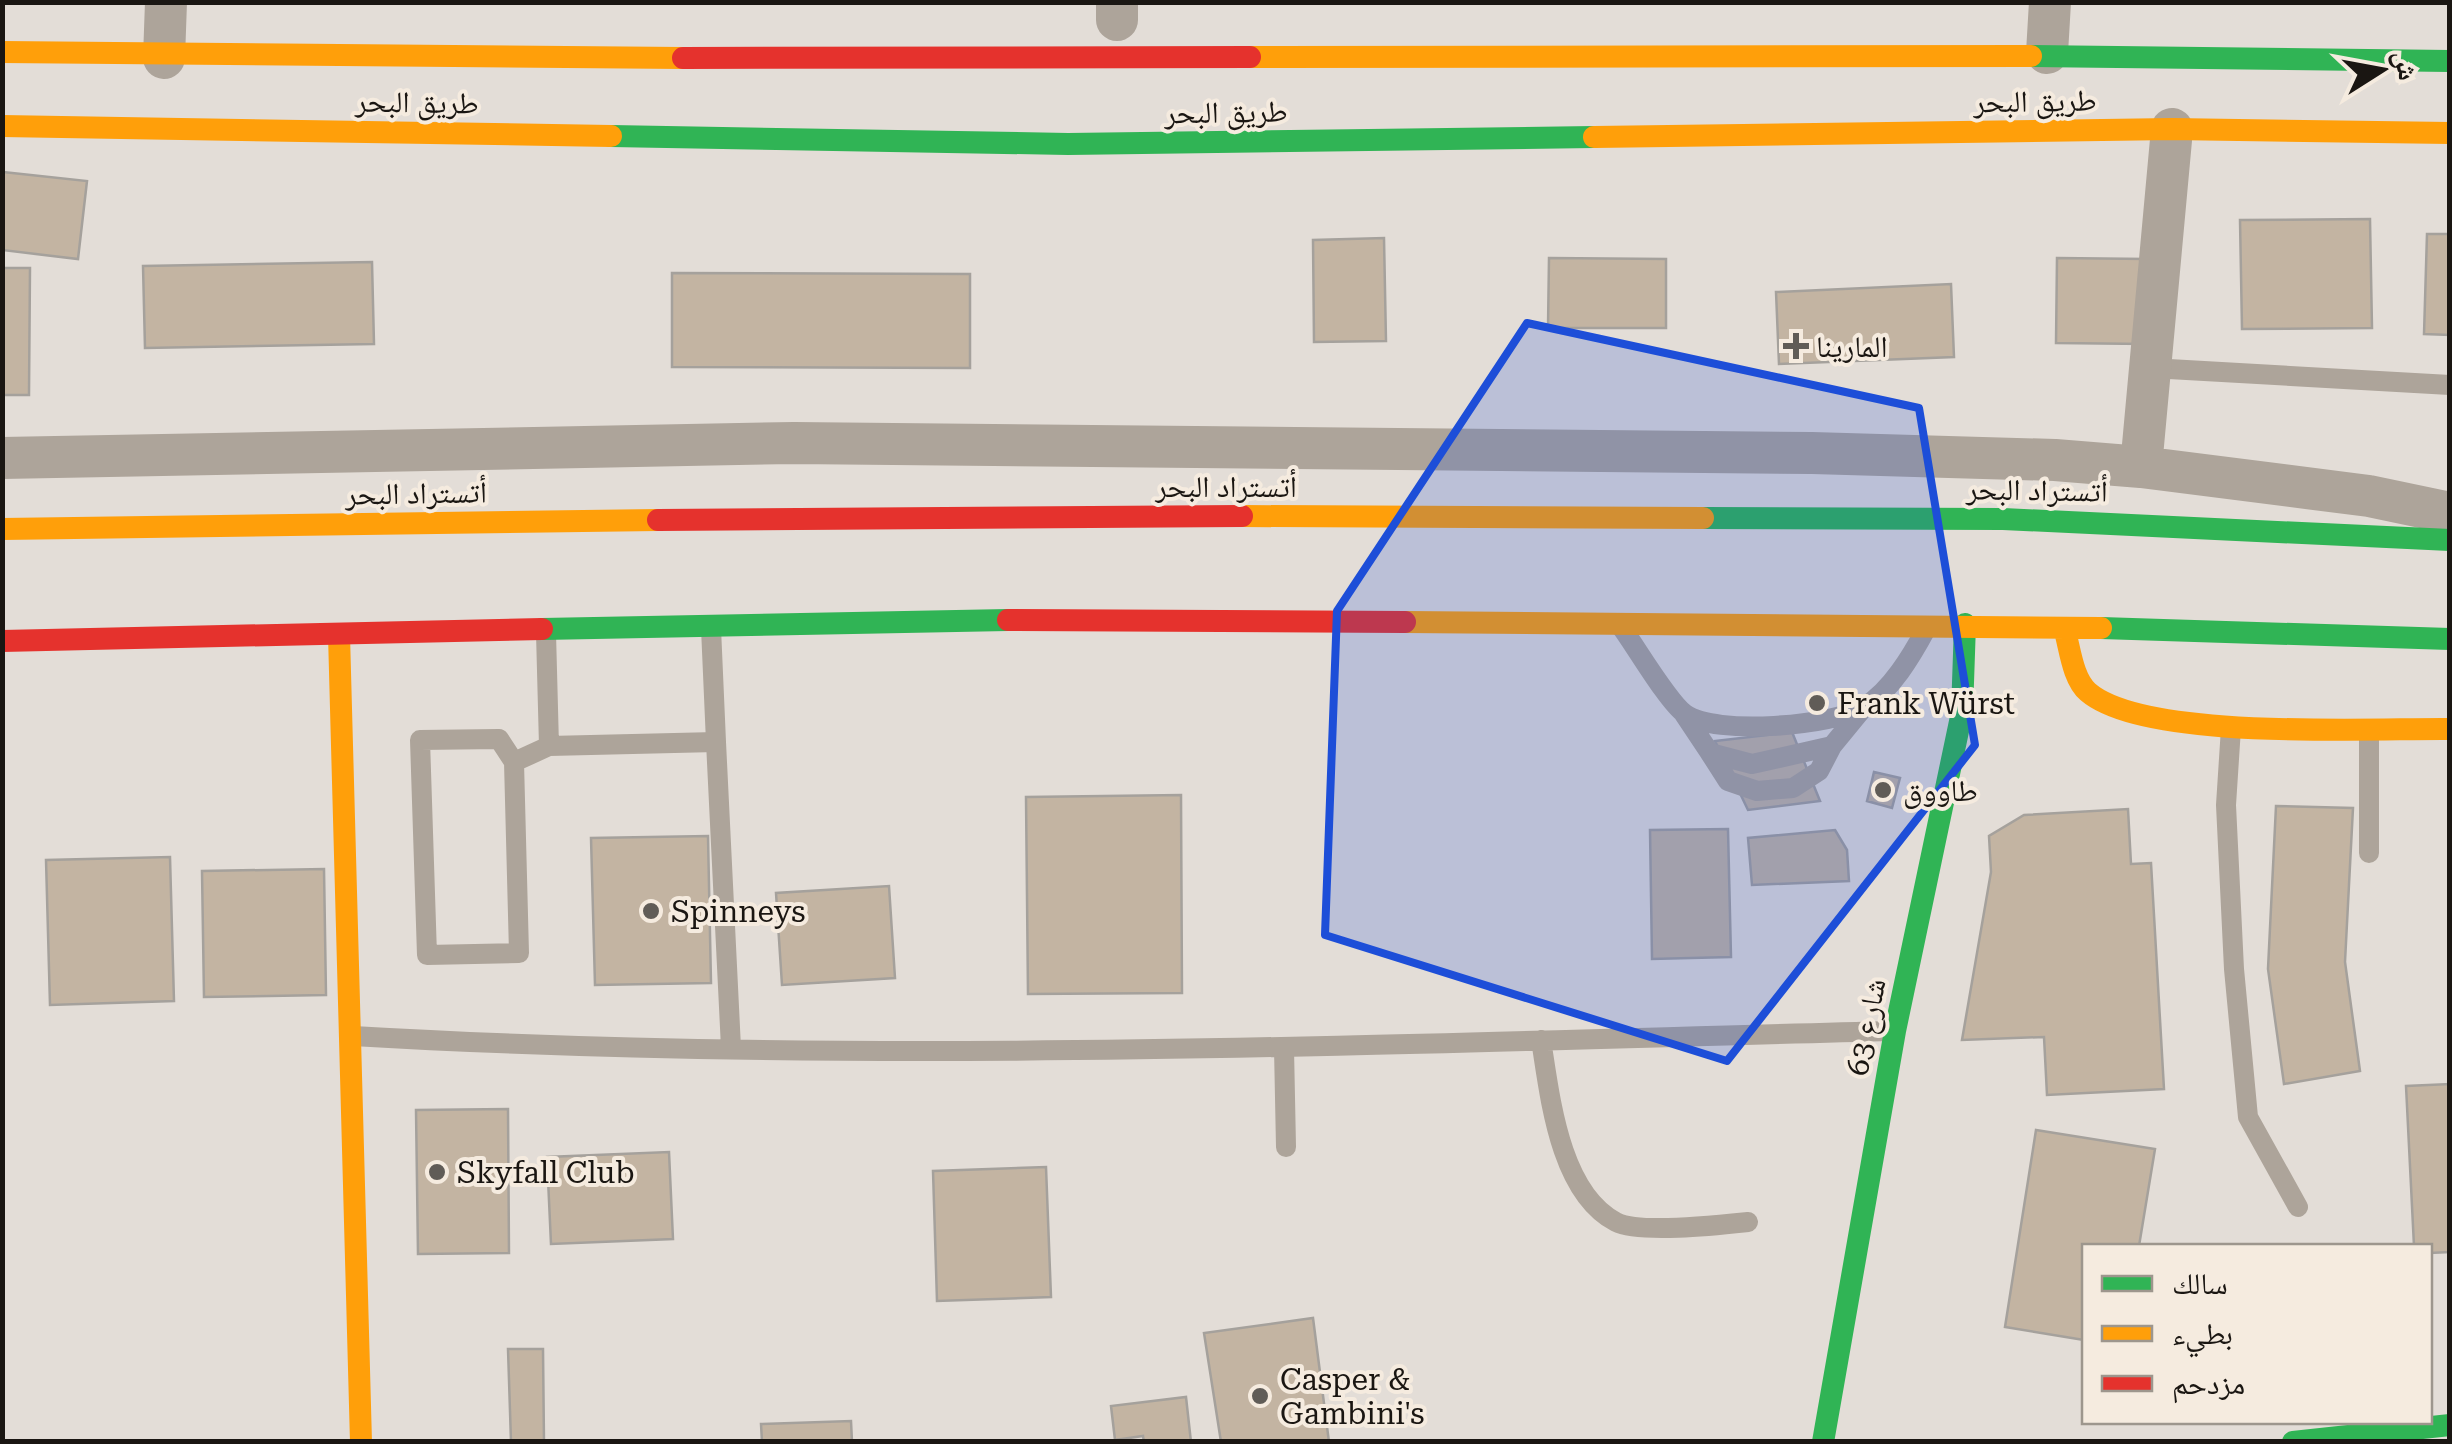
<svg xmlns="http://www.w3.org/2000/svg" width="2452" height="1444" font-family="'Roboto Serif','Noto Naskh Arabic',serif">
<rect width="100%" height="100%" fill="#e3ddd7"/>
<!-- building -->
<path fill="#c3b4a2" stroke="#a5a19c" stroke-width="2.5" d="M 3,172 L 87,181 L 78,259 L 2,250 Z
M 2370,219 L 2372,328 L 2242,329 L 2240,220 Z
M 2427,234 L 2450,234 L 2450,335 L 2424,334 Z
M 1384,238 L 1386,341 L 1314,342 L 1313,240 Z
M 1549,258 L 1666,259 L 1666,328 L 1548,328 Z
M 2057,258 L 2147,259 L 2146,344 L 2056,343 Z
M 372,262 L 374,344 L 145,348 L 143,266 Z
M 2,268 L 30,268 L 29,395 L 2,395 Z
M 672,273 L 970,274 L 970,368 L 672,367 Z
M 1951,284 L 1954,357 L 1779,364 L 1776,292 Z
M 1792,732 L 1820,801 L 1748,810 L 1715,741 Z
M 1874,772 L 1900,778 L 1892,808 L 1867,801 Z
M 1181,795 L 1182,993 L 1028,994 L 1026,797 Z
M 2276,806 L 2353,808 L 2345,962 L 2360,1071 L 2284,1084 L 2268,969 Z
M 2128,809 L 2131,864 L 2151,863 L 2164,1089 L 2047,1095 L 2044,1037 L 1962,1040 L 1991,872 L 1989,836 L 2024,815 Z
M 1728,829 L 1731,957 L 1652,959 L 1650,830 Z
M 1835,830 L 1847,850 L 1849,881 L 1752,885 L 1748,838 Z
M 708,836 L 711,983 L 595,985 L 591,838 Z
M 170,857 L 174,1001 L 50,1005 L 46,860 Z
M 324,869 L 326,995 L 204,997 L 202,871 Z
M 889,886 L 895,978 L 782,985 L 776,893 Z
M 2450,1084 L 2450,1252 L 2430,1253 L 2430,1246 L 2414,1246 L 2406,1086 Z
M 508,1109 L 509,1253 L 418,1254 L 416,1110 Z
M 2036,1130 L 2155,1149 L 2139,1246 L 2084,1246 L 2084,1340 L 2005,1327 Z
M 669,1152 L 673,1239 L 551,1244 L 547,1157 Z
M 1046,1167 L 1051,1297 L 937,1301 L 933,1171 Z
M 1313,1318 L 1329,1442 L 1221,1442 L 1204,1333 Z
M 508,1349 L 543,1349 L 544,1442 L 511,1442 Z
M 1186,1397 L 1191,1442 L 1144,1442 L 1143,1436 L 1115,1440 L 1111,1406 Z
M 851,1421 L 852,1442 L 762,1442 L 761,1424 Z"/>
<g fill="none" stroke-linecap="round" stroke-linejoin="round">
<!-- lane -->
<path stroke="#ada49a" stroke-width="20" d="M 2151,368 L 2450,385
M 711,628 L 716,742
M 1622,628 C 1636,647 1668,702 1685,714 C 1716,736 1832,726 1864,707 C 1891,691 1912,655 1926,629
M 546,633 L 549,746
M 1684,714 L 1710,753 L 1752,764 L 1832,746 L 1864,707
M 2231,728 L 2226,805 L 2234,969 L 2248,1117 L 2298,1207
M 2369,729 L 2369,853
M 1710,753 L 1728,781 L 1757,791 L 1793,788 L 1819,771 L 1832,746
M 514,762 L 519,953 L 427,955 L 420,740 L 499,739 L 514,762 L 549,746 L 716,742 L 731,1048
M 353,1036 C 866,1066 1380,1044 1893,1031
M 1541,1040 C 1550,1096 1559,1192 1616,1222 C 1640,1234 1720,1225 1748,1222
M 1284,1048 L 1286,1147"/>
<!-- street -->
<path stroke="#ada49a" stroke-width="42" d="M 1117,20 L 1117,2
M 2047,53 L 2050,2
M 164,58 L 166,2
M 2,458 L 794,443 L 1812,453 L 2055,460 L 2141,467 L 2369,496 L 2450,513
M 2141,467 L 2172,129"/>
<!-- fast -->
<path stroke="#30b455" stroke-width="22" d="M 2031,56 L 2450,61
M 611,136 L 1068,144 L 1594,137
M 1703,518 L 2003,519 L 2450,540
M 2101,628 L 2450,639
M 542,629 L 1008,620
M 1823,1442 L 1895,1031 L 1962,712 L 1965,624
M 2293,1442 L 2450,1425"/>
<!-- slow -->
<path stroke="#ff9f0a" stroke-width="22" d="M 2,52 L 683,58
M 1250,57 L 2031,56
M 2,126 L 611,136
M 1594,137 L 2172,129 L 2450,133
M 1242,516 L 1703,518
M 2,529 L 658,520
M 1405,622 L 2101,628
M 2064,628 C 2070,647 2072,678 2088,692 C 2145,741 2372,728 2450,729
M 339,635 L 361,1442"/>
<!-- jam -->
<path stroke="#e5322d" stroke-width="22" d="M 683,58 L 1250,57
M 658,520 L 1242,516
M 1008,620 L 1405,622
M 2,641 L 542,629"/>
</g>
<!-- marked area -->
<path fill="#1d4ed8" fill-opacity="0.2" stroke="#1d4ed8" stroke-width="8" stroke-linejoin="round" d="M 1527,323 L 1919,408 L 1975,745 L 1727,1061 L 1325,935 L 1337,611 Z"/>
<!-- markers -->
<g fill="#605c57" stroke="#f5ebdf" stroke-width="4">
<path d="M1791 331h10v10h10v10h-10v10h-10v-10h-10v-10h10z"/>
<circle cx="1817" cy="703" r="10"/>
<circle cx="1883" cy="790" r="10"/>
<circle cx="651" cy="911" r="10"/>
<circle cx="437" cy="1172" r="10"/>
<circle cx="1260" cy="1396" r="10"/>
</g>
<g text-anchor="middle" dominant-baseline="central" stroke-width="8" stroke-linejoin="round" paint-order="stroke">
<!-- street labels -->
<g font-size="30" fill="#1a1612" stroke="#f5ebdf">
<text transform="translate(2035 101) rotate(-1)">طريق البحر</text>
<text transform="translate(417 102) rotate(1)">طريق البحر</text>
<text transform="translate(1226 112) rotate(-1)">طريق البحر</text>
<text x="1226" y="486">أتستراد البحر</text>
<text transform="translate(2037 490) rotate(1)">أتستراد البحر</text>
<text transform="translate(416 493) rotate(-1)">أتستراد البحر</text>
<text transform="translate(1866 1027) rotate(-79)">شارع 63</text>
</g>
<!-- poi labels -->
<g font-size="30" fill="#1a1612" stroke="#f5ebdf" text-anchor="start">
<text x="1816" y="346">المارينا</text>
<text x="1837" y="703">Frank Würst</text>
<text x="1903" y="790">طاووق</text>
<text x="671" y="911">Spinneys</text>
<text x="457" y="1172">Skyfall Club</text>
<text x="1280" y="1379">Casper &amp;<tspan x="1280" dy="34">Gambini's</tspan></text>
</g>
</g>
<!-- border -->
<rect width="2452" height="1444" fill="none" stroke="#1a1612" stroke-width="10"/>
<!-- legend -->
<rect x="2082" y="1244" width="350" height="180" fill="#f5ebdf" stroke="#9d968d" stroke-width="2.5"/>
<rect x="2102" y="1276" width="50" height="15" fill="#30b455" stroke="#9d968d" stroke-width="2.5"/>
<text x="2172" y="1294" font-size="30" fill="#1a1612">سالك</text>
<rect x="2102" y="1326" width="50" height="15" fill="#ff9f0a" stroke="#9d968d" stroke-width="2.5"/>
<text x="2172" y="1344" font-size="30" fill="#1a1612">بطيء</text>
<rect x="2102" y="1376" width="50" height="15" fill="#e5322d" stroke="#9d968d" stroke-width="2.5"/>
<text x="2172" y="1394" font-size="30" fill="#1a1612">مزدحم</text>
<!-- north arrow -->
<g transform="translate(2382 70) rotate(79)" stroke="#f5ebdf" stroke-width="8" paint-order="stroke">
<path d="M0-8L18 38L0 25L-18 38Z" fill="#1a1612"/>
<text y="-15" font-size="28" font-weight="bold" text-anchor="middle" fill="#1a1612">ش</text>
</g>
</svg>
